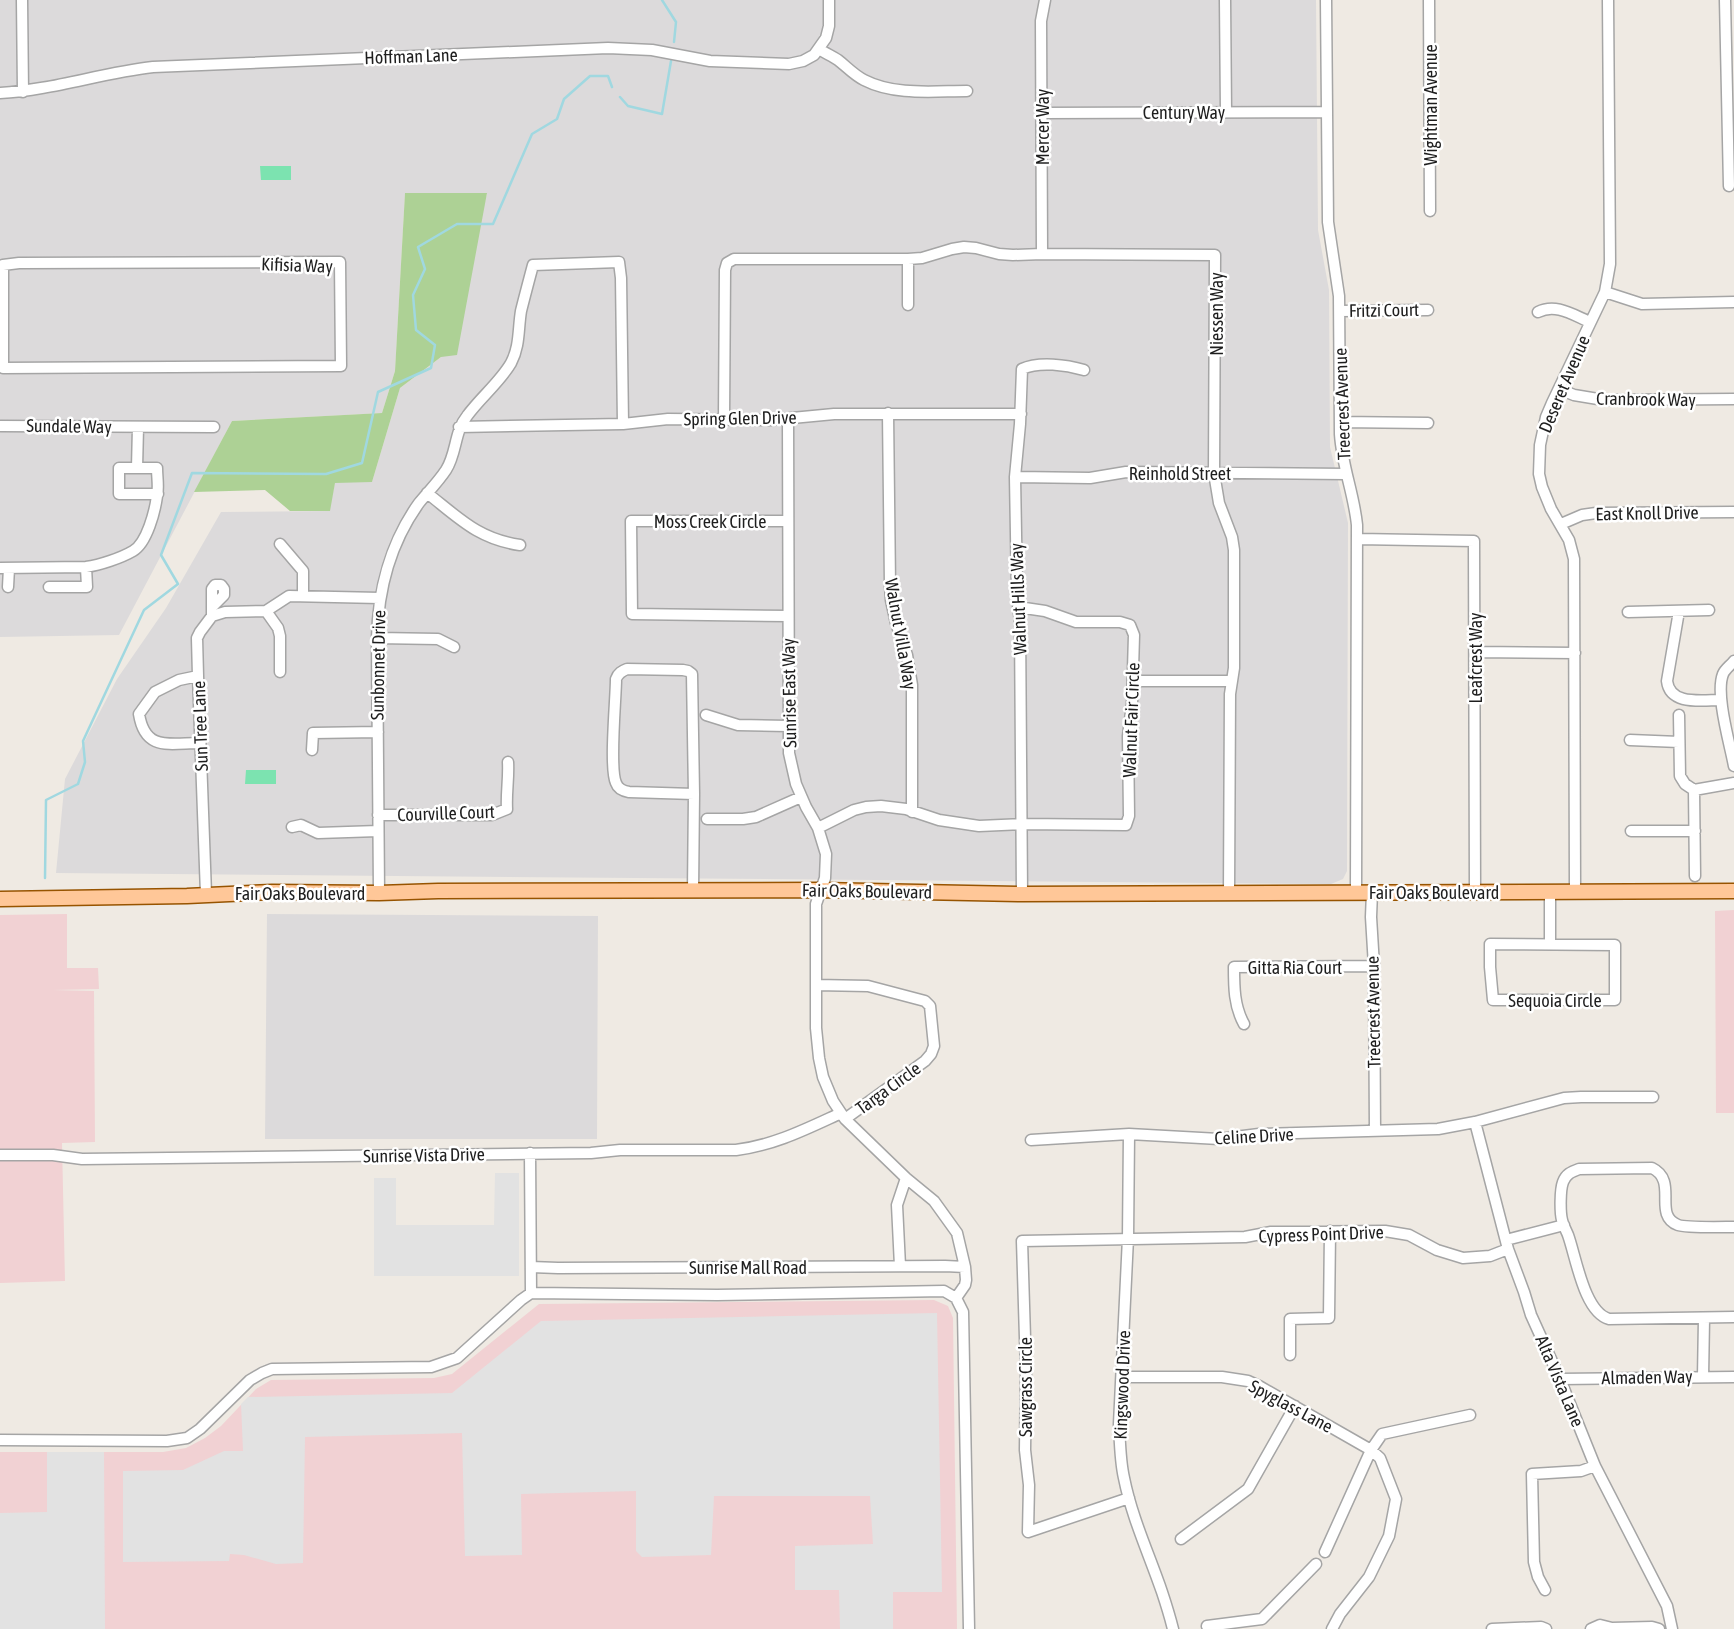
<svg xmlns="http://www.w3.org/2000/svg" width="1734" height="1629" font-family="'Asap Condensed',sans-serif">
<rect width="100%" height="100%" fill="#efeae3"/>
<!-- residential -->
<path fill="#dcdadb" d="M 0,0 L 1316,0 L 1318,230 L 1329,290 L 1330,447 L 1348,523 L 1347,871 L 1343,879 L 1331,884 L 56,873 L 65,779 L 117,679 L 166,608 L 221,512 L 329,511 L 335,482 L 372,482 L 400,388 L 441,357 L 487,194 L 405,194 L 395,371 L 382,413 L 232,421 L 119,635 L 0,637 Z
M 267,914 L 598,916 L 597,1139 L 265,1139 Z"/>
<!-- commercial -->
<path fill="#f1d1d3" d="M 1734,910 L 1734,1113 L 1716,1113 L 1715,911 Z
M 67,914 L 67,968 L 98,968 L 99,989 L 53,990 L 94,991 L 95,1142 L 62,1143 L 65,1281 L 0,1283 L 0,915 Z
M 934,1300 L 948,1306 L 953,1318 L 957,1629 L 0,1629 L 0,1452 L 163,1452 L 186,1448 L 205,1438 L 221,1426 L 256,1389 L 271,1380 L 434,1378 L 452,1374 L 539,1304 Z"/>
<!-- forest -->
<path fill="#add195" d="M 405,193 L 487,193 L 457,355 L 441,357 L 400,388 L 372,482 L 335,483 L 330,511 L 290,511 L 265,490 L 194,492 L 232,421 L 382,413 L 395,371 Z"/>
<!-- pitch -->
<path fill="#7ce3b0" d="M 260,166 L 291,166 L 291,180 L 261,180 Z
M 246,770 L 276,770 L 276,784 L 245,784 Z"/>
<!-- parking -->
<path fill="#e2e2e2" d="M 495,1173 L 519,1173 L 519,1276 L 374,1276 L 374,1178 L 396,1178 L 396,1225 L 494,1225 Z
M 937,1313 L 942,1592 L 893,1592 L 893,1629 L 840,1629 L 839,1590 L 795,1590 L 795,1546 L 873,1544 L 870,1496 L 714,1496 L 711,1555 L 642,1557 L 636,1551 L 636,1491 L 521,1494 L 522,1555 L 465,1556 L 462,1433 L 305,1437 L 303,1563 L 276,1564 L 244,1555 L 230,1554 L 229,1561 L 123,1562 L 123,1471 L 183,1470 L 224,1451 L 243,1451 L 241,1404 L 248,1397 L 452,1393 L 541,1321 Z
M 47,1452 L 104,1452 L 105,1629 L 0,1629 L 0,1513 L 47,1512 Z"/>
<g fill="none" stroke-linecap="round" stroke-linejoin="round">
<!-- stream -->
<path stroke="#a0d8e0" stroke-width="2.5" d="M 662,0 L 676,22 L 674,42
M 620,97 L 628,106 L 662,114 L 671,61
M 45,878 L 46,800 L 78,784 L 85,762 L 83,741 L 144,610 L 178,584 L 161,555 L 192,473 L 326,474 L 362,463 L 378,392 L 431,368 L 435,345 L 416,330 L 413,295 L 425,269 L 418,247 L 457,224 L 493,224 L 532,134 L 557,119 L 564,99 L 590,76 L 608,76 L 612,87"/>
<!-- minor casing -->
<g stroke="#a5a5a5" stroke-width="13">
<path id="minor" d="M 22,0 L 23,92
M 1225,0 L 1226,112
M 1326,0 L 1328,222 L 1339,296 L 1340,434 C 1342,466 1354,494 1357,525 L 1356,892
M 1429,0 L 1430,211
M 1725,0 L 1729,186
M 819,49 C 825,53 832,56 838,60 C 847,67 854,75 864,80 C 895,96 934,91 967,91
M 0,93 C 52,90 101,73 153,67 L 608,48 L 652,50 L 710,61 L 789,64 L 803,61 L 814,55 L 826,38 L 829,26 L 829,0
M 1041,113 L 1327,112
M 1042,254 L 1041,21 L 1045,0
M 340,262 L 341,366 L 3,368 L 3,265 L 19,263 Z
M 1605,292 L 1642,304 L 1734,302
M 908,305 L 908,259
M 1340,311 L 1428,310
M 1538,312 C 1556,303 1573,315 1590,322
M 1559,389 L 1574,395 L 1604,400 L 1734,399
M 888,413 L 890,585 L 891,600 L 896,623 L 907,655 L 912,685 L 912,812
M 724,419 L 725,270 L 727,263 L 734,259 L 908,259 L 922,258 L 952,249 L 964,247 L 976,248 L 999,254 L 1013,255 L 1042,254 L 1215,255 L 1214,473 L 1219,503 L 1232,537 L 1234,550 L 1234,668 L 1230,694 L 1229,893
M 788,419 L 789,753 L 796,784 L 806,807 L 818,828 L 826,854 L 825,878 L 816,904 L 816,1028 L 819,1058 L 823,1077 L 833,1101 L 845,1119 L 906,1178 L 934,1201 L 957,1233 L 965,1267 L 966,1280 L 965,1285 L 956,1298
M 1340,422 L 1428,423
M 0,426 L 214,427
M 459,427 L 623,424 L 668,419 L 771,420 L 834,414 L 1021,414
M 137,468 L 138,427
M 1015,477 L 1090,478 L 1126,472 L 1346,474
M 427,493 C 459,518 478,539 520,545
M 787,521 L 631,521 L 632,614 L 788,616
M 1561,524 L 1582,515 L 1596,513 L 1734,512
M 1358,539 L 1474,541 L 1475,891
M 280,544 L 303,571 L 303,595
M 0,568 L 86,567 C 100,565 121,558 133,551 C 147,543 155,511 157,496 C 159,487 157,478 157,468 L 119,468 L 119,494 L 158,494
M 8,587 L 9,568
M 49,587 L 87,587 L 86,567
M 212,607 L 224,595 L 224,589 L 221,585 L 215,585 L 212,589 L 212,616
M 266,611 L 278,628 L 280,636 L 280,672
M 1679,611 L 1667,681 C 1670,706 1702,700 1721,700
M 1628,612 L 1709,610
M 377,638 L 438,639 L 454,647
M 1476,652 L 1575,653
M 1734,661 C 1730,666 1725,669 1723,674 C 1715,694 1730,744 1734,766
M 198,676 L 179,680 L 155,692 L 139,714 C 145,752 170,743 200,743
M 1133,681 L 1232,681
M 706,715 L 738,725 L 788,726
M 1679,715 L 1680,776 L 1685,784 L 1694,790 L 1734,783
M 1630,740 L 1679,742
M 312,750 L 313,733 L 378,732
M 1694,790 L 1695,876
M 378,815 L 492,815 L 507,809 C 506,793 509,778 508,762
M 707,819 L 743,819 L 756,817 L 801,797
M 292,827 L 301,825 L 318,833 L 378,831
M 818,828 L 854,810 L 866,807 L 881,806 L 906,809 L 939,820 L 979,826 L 1021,824 L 1126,825 L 1129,816 L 1128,736 L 1132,704 L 1134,635 L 1130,625 L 1120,622 L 1076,622 L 1045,611 L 1018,607
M 1631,831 L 1695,831
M 693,891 L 694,794 L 692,674 L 688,671 L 683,670 L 627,669 C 622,671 618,673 616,679 C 616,699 609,768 616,783 C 618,789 623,791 629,792 L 694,794
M 1550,891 L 1550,944
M 1575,891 L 1574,559 L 1569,540 L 1551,509 L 1542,487 L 1539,474 L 1540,445 L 1546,417 L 1552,403 L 1605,292 L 1610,264 L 1608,0
M 1372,892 L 1371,917 L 1374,966 L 1375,1131
M 379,893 L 377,638 C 378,590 391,542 419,503 C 428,492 438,482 446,470 C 457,453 454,432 467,416 C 480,398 500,382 511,363 C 520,346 518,329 521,311 C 525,295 529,280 533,265 L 619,262 L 621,278 L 623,424
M 206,894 L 198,676 L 197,638 L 200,632 L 212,616 L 225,612 L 266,611 L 289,596 L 380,598
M 1022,894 L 1020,623 L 1017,591 L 1015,477 L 1020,424 L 1022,369 C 1039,361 1067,365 1084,370
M 1490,944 L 1615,945 L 1615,1000 L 1493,1000 L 1490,967 Z
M 816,985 L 868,986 L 925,1001 L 930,1006 L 934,1046 L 931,1054 L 925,1061 L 845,1119
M 1244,1024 C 1234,1006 1234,987 1234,967 L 1374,966
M 1475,1122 L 1508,1249 L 1524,1292 L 1531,1315 L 1560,1379 L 1595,1466 L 1667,1606 L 1672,1629
M 1129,1134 L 1128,1238 L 1119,1424 C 1120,1442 1120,1461 1124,1478 C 1132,1518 1149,1554 1162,1592 C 1166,1604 1170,1617 1173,1629
M 1031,1140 L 1129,1134 L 1219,1139 L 1259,1134 L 1438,1129 L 1475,1122 L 1564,1098 L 1581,1097 L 1653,1097
M 530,1153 L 531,1293
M 0,1155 L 53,1155 L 82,1159 L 591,1153 L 620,1150 L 736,1150 C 775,1145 806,1129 841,1113
M 1734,1227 C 1723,1227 1686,1228 1678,1225 C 1652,1215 1679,1181 1652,1168 L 1579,1169 C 1571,1172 1566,1174 1563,1182 C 1560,1190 1560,1212 1562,1220 C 1563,1225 1566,1230 1568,1235 C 1576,1257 1584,1312 1609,1319 L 1734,1317
M 1506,1240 L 1564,1225
M 900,1266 L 897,1205 L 906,1178
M 531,1267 L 558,1268 L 945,1266 L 965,1267
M 1290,1355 L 1290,1319 L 1329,1318 L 1330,1231
M 1122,1377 L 1222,1377 L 1248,1381 L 1259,1386 L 1371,1450 L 1380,1458 L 1396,1499 L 1389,1536 L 1369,1577 L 1340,1614 L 1332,1629
M 1703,1377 L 1704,1319
M 1560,1379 L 1734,1377
M 0,1440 L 167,1441 L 187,1438 L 200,1429 L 250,1380 L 262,1373 L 272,1369 L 431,1367 L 457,1358 L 521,1300 L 531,1293 L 717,1295 L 944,1291 L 956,1298 L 963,1312 L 969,1629
M 1129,1498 L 1028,1532 L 1029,1485 L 1025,1450 L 1026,1370 L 1022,1241 L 1245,1237 L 1271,1232 L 1385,1231 L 1409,1235 L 1437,1250 L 1463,1258 L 1490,1256 L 1508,1249
M 1181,1539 L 1248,1489 L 1295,1406
M 1325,1552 L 1371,1450 L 1382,1434 L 1470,1415
M 1545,1590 L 1538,1577 L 1534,1562 L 1532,1474 L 1581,1471 L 1595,1466
M 1207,1626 L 1262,1619 L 1316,1564
M 1492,1629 L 1541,1627 L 1546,1629
M 1591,1629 L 1600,1625 L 1612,1628 L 1652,1627 L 1659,1629"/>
</g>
<!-- major casing -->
<g stroke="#975400" stroke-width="17">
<path id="major" d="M 0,899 L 187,896 L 272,892 L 379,893 L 438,891 L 820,890 L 1022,894 L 1734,891"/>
</g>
<!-- minor -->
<use href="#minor" stroke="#fff" stroke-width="10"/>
<!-- major -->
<use href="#major" stroke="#ffc798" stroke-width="14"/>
</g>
<g text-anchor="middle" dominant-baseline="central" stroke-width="5" stroke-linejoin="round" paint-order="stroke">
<!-- street labels -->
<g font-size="18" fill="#1e1e1e" stroke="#fff">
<text transform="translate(411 56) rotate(-2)">Hoffman Lane</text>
<text transform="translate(1430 105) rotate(-90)">Wightman Avenue</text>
<text x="1184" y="112">Century Way</text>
<text transform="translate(1042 127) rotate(-90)">Mercer Way</text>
<text transform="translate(297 265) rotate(2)">Kifisia Way</text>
<text transform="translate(1384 310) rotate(-1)">Fritzi Court</text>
<text transform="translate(1216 314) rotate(-90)">Niessen Way</text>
<text transform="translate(1564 384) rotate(-67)">Deseret Avenue</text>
<text transform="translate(1646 399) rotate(1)">Cranbrook Way</text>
<text transform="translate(1342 404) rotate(-92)">Treecrest Avenue</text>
<text transform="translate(740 418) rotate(-1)">Spring Glen Drive</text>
<text transform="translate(69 426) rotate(1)">Sundale Way</text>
<text x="1180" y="473">Reinhold Street</text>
<text transform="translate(1647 513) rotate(-1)">East Knoll Drive</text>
<text x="710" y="521">Moss Creek Circle</text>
<text transform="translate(1018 599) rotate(-92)">Walnut Hills Way</text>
<text transform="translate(901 634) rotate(80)">Walnut Villa Way</text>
<text transform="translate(1475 658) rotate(-90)">Leafcrest Way</text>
<text transform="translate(378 665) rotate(-89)">Sunbonnet Drive</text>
<text transform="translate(789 693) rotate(-91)">Sunrise East Way</text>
<text transform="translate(1131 720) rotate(-88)">Walnut Fair Circle</text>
<text transform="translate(200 726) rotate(-92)">Sun Tree Lane</text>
<text transform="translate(446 813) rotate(-2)">Courville Court</text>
<text transform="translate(867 891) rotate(1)">Fair Oaks Boulevard</text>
<text x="1434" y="892">Fair Oaks Boulevard</text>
<text x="300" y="893">Fair Oaks Boulevard</text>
<text x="1295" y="967">Gitta Ria Court</text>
<text x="1555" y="1000">Sequoia Circle</text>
<text transform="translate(1373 1012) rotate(-91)">Treecrest Avenue</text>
<text transform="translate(888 1088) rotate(-36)">Targa Circle</text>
<text transform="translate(1254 1136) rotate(-3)">Celine Drive</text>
<text transform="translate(424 1155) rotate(-1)">Sunrise Vista Drive</text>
<text transform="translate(1321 1234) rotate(-2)">Cypress Point Drive</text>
<text x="748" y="1267">Sunrise Mall Road</text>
<text transform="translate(1647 1377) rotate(-1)">Almaden Way</text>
<text transform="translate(1560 1381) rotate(67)">Alta Vista Lane</text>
<text transform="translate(1122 1385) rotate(-88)">Kingswood Drive</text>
<text transform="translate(1025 1387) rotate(-90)">Sawgrass Circle</text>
<text transform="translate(1291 1406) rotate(28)">Spyglass Lane</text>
</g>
</g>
</svg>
